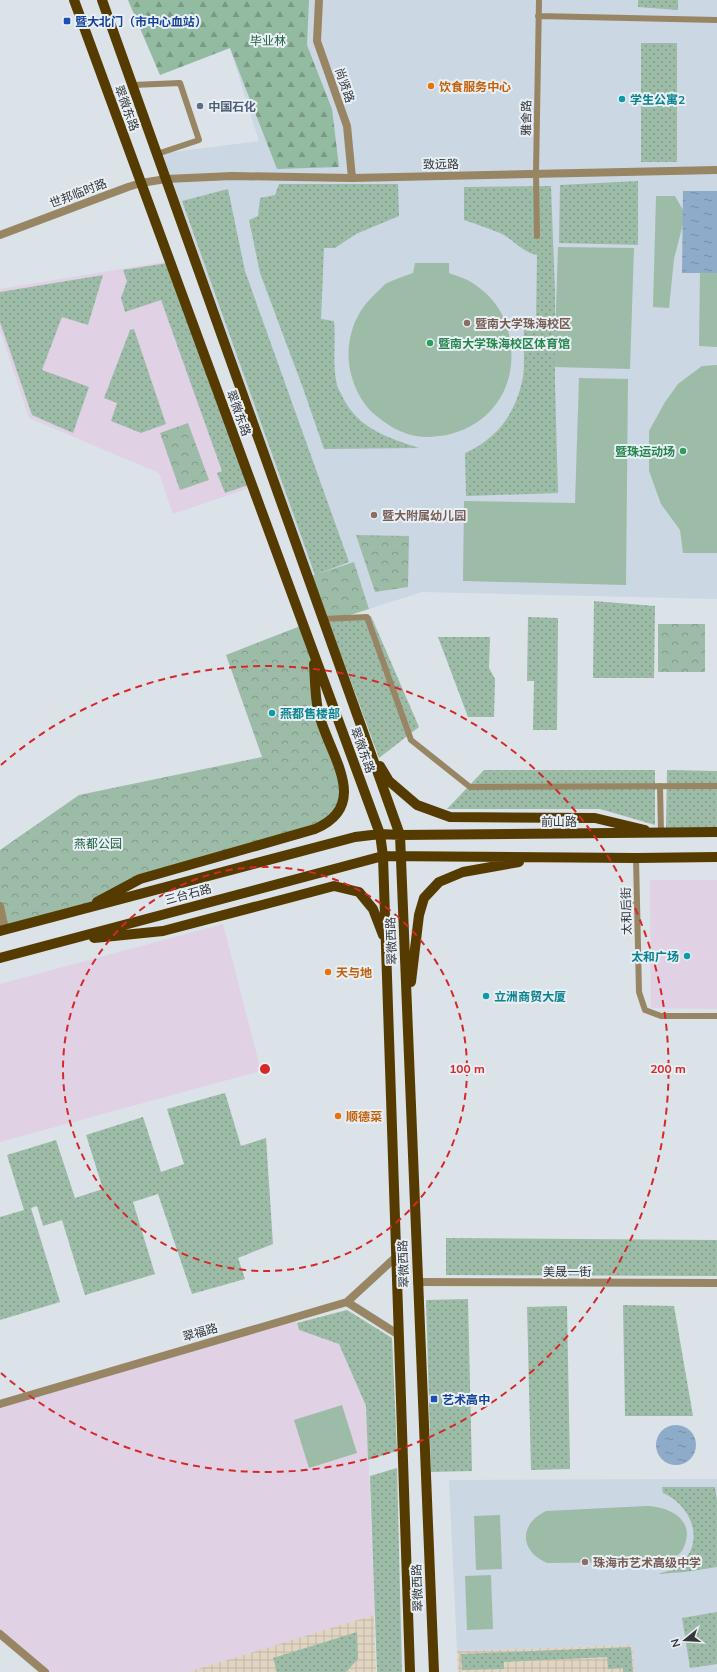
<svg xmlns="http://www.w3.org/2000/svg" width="717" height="1672" font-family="Mulish,'Noto Sans SC',sans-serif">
<defs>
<pattern id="industrial-grid" width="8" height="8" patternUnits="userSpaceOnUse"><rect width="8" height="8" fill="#e1d5c1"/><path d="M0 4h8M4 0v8" fill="none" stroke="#c2b7a7"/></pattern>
<pattern id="grass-dots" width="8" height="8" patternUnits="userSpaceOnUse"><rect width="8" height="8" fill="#9dbca8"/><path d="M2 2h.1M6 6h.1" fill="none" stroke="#819a8a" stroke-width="1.8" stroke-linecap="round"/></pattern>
<pattern id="forest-firs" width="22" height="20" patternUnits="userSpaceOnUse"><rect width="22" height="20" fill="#93bba2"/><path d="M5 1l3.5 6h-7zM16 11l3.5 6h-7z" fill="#799985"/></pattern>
<pattern id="park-crowns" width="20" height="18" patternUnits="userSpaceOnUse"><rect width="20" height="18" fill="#9dbca8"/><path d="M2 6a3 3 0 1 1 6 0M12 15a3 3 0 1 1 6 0" fill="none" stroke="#819a8a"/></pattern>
<pattern id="water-ripples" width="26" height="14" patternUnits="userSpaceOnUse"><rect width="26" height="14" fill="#8eacca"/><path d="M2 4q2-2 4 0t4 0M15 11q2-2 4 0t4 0" fill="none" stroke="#758da5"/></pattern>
</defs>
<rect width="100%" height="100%" fill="#dbe2e8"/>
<!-- commercial -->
<path fill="#e0d1e4" d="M 169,261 L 252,487 L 173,514 L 159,473 L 29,418 L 0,330 L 0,289 Z
M 650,880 L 717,880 L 717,1009 L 651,1008 Z
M 223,924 L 261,1071 L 0,1142 L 0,984 Z
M 295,1317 L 298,1330 L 339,1344 L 366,1406 L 375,1615 L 188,1672 L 46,1672 L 0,1634 L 0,1404 Z"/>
<!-- industrial -->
<path fill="url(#industrial-grid)" d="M 374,1615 L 376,1672 L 188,1672 Z
M 633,1645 L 635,1672 L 458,1672 L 457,1651 Z"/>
<!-- built -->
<path fill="#cbd7e2" d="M 128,0 L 717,0 L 717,599 L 422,592 L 369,609 L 354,562 L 309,577 L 157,154 L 259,141 L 230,48 L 160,75 Z
M 717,1479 L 717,1672 L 635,1672 L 632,1645 L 457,1651 L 449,1480 Z"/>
<!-- grass -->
<path fill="url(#grass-dots)" d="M 638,0 L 678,0 L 678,10 L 638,7 Z
M 641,43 L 677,43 L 677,162 L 641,162 Z
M 638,181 L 638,245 L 559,243 L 560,185 Z
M 279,184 L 398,184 L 399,216 L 356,234 L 335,248 L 324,248 L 321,319 L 334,321 C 336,342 332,364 337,385 C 338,389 341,393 342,396 C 358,429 387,437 419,448 L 324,449 L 304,391 L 260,273 L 249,220 L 258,216 L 260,198 L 275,195 Z
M 551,186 L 555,293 L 555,383 L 558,493 L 466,496 L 465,453 C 498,438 516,413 523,377 C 525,362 523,343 524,327 L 536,325 L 537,255 C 523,253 513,239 500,233 C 488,228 476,224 464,220 L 464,187 Z
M 228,189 L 245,271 L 349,562 L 315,575 L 182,201 Z
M 168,263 L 248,485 L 225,493 L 217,473 L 222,471 L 161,300 L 125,312 L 121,298 L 127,281 L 123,270 Z
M 103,275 L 88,325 L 62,317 L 42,370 L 89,387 L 73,433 L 32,415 L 0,322 L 0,292 Z
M 134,329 L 166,424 L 141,433 L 111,421 L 117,403 L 104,398 L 130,330 Z
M 594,601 L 655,606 L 654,678 L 593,678 Z
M 371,616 L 419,727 L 379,758 L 329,622 Z
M 528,617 L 558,618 L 557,730 L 533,730 L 534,681 L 527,681 Z
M 438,637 L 490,637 L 489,668 L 495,679 L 494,717 L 468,717 Z
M 484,770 L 655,770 L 655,825 L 600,809 L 447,809 Z
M 667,770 L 717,771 L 717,828 L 666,829 Z
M 225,1093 L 241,1146 L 266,1138 L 273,1244 L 238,1258 L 245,1279 L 192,1294 L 158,1194 L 133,1202 L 155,1274 L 85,1295 L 62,1220 L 43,1226 L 37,1206 L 31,1208 L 60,1302 L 0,1320 L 0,1217 L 24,1210 L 7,1155 L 56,1140 L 75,1198 L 103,1189 L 86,1135 L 143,1117 L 161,1172 L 184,1164 L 167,1109 Z
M 446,1238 L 717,1240 L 717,1276 L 446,1275 Z
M 468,1299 L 472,1471 L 431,1472 L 426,1300 Z
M 623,1305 L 674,1306 L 693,1416 L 625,1416 Z
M 567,1306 L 570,1469 L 531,1470 L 527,1307 Z
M 347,1310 L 392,1338 L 397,1451 L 368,1460 L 366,1406 L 339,1344 L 299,1330 L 297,1323 Z
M 397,1468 L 402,1672 L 377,1672 L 370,1476 Z
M 662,1487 L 715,1487 L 717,1500 L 717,1567 L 685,1572 L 658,1574 C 664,1572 673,1570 678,1566 C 707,1544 692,1505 663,1493 Z
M 717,1612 L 717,1664 L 690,1668 L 682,1618 Z
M 357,1632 L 358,1659 L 346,1672 L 277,1672 L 273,1658 Z
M 631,1647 L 633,1672 L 623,1672 L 623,1668 L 608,1669 L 607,1657 L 504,1662 L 504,1669 L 462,1670 L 461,1654 Z"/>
<!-- forest -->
<path fill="url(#forest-firs)" d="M 128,0 L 309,0 L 307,45 L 332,109 L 339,167 L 277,169 L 230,48 L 160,75 Z"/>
<!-- park -->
<path fill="url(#park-crowns)" d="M 188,423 L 209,480 L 180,490 L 160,433 Z
M 356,535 L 409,536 L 408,587 L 375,592 Z
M 354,562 L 369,609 L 325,623 L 308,577 Z
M 658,624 L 705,624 L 705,672 L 658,672 Z
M 303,625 L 313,650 L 318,711 L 344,794 L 328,822 L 140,878 L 81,910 L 5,929 L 0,905 L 0,850 L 79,795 L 262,757 L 226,655 Z"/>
<!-- pitch -->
<path fill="#9dbca8" d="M 656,196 L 675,196 L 683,210 L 683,224 L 674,259 L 669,308 L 653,307 Z
M 558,247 L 634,248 L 630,369 L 554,367 Z
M 415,263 L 449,263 L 449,273 C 457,276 467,279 474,284 C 494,297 507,317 510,340 C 518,386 492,425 447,435 C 435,437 422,438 411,435 C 396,431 385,423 374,414 C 356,398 346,369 349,345 C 352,323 360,308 376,293 C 380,290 383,285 387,283 C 395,279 405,276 413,273 Z
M 700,273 L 717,273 L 717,347 L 699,346 Z
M 717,365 L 717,553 L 683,553 L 680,530 L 661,504 L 649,471 L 649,431 L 665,402 L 678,384 L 702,366 Z
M 579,378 L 628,379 L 626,585 L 463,581 L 464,501 L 575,503 Z
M 342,1405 L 357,1453 L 309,1468 L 294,1420 Z
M 646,1506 C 666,1506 692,1517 686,1541 C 684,1547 683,1551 678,1555 C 671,1561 660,1561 651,1562 L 547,1563 C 519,1551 519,1524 546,1511 Z
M 500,1515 L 502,1569 L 476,1570 L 474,1516 Z
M 491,1575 L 493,1629 L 467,1630 L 465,1576 Z"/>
<!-- water -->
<path fill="url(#water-ripples)" d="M 683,191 L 717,191 L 717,273 L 682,273 Z
M656 1445a20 20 0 1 1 40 0a20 20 0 1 1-40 0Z"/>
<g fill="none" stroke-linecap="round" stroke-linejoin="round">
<!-- lane -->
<path stroke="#988564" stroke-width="6" d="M 538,16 L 717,20
M 133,85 L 180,83 L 199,140 L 157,154
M 537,236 L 536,173 L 539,0
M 323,619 L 367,617 L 411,740 L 470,787 L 717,786
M 660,786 L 661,833
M 636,858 L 639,992 L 645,1010 L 661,1016 L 717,1016"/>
<!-- street -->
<path stroke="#988564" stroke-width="8" d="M 319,0 L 317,41 L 347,126 L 352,178
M 0,235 L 128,187 L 141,183 L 166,179 L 232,176 L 352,178 L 717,170
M 0,906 L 5,930
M 417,1282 L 717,1283
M 347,1302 L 399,1335
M 0,1404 L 347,1302 L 397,1256
M 0,1634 L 45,1672"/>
<!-- primary -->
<path stroke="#563b00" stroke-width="10" d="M 74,0 L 380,834 L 383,856 L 410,1672
M 102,0 L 400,835 L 434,1672
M 380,766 L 389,781 L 417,805 L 450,817 L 595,818 L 645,830
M 97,902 L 140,879 L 315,829 C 374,804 326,751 318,710 C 315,696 315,679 314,664
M 0,931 L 355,837 L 380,834 L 400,835 L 717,832
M 94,938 L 163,931 L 334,886 L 359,892 L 373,909 L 383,935
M 0,958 L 383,856 L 636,858 L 717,857
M 411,982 L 419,915 L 424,898 L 439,882 L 463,872 L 519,862"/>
</g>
<!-- distance rings -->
<g fill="none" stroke="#d62828" stroke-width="2" stroke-dasharray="7 5">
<circle cx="265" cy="1069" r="202"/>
<path d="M1 765A403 403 0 1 1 1 1373"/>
</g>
<!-- markers -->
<g fill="#1a4fb4" stroke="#e8eff5" stroke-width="1.5">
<rect x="63" y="17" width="8" height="8" rx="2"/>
<rect x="430" y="1395" width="8" height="8" rx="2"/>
</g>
<g fill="#e8710a" stroke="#e8eff5" stroke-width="1.5">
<circle cx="431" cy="86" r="4"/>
<circle cx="328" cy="972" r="4"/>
<circle cx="338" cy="1116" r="4"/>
</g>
<g fill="#0f9aa8" stroke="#e8eff5" stroke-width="1.5">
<circle cx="622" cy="99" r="4"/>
<circle cx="272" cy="713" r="4"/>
<circle cx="687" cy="956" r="4"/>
<circle cx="486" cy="996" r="4"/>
</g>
<circle fill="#5c6f8a" stroke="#e8eff5" stroke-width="1.5" cx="200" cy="106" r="4"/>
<g fill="#8d6e63" stroke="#e8eff5" stroke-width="1.5">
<circle cx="467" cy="323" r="4"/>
<circle cx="374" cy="515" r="4"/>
<circle cx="585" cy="1562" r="4"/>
</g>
<g fill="#2e9e5b" stroke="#e8eff5" stroke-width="1.5">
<circle cx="430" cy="343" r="4"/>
<circle cx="683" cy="451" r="4"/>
</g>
<g text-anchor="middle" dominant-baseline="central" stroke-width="4" stroke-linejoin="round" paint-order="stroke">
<!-- transit labels -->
<g font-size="12" font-weight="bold" fill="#164399" stroke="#e8eff5" text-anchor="start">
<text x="75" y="21">暨大北门（市中心血站）</text>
<text x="442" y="1399">艺术高中</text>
</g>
<!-- park labels -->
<g font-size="12" fill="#206140" stroke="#e8eff5">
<text x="268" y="40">毕业林</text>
<text x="98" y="843">燕都公园</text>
</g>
<!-- street labels -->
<g font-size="12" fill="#35373a" stroke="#e8eff5">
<text transform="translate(345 85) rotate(71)">尚贤路</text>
<text transform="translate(127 108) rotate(70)">翠微东路</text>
<text transform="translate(526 118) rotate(-89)">雅舍路</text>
<text transform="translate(441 164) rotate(-1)">致远路</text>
<text transform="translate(78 193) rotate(-21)">世邦临时路</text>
<text transform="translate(239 413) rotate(70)">翠微东路</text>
<text transform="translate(363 750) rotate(70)">翠微东路</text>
<text x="559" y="821">前山路</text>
<text transform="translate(188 894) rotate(-15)">三台石路</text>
<text transform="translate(626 911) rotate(-91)">太和后街</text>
<text transform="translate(391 941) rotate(-92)">翠微西路</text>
<text transform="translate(403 1264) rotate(-92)">翠微西路</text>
<text x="567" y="1271">美晟一街</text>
<text transform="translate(200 1332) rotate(-16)">翠福路</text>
<text transform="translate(417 1588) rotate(-92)">翠微西路</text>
</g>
<!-- food labels -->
<g font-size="12" font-weight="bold" fill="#c56008" stroke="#e8eff5" text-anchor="start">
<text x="439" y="86">饮食服务中心</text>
<text x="336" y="972">天与地</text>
<text x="346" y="1116">顺德菜</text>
</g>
<!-- culture labels -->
<g font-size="12" font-weight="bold" fill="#0d838f" stroke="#e8eff5" text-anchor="start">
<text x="630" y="99">学生公寓2</text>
<text x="280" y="713">燕都售楼部</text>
<text x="679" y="956" text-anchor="end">太和广场</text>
<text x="494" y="996">立洲商贸大厦</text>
</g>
<!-- service labels -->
<g font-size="12" font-weight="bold" fill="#4e5e75" stroke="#e8eff5" text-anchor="start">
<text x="208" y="106">中国石化</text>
</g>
<!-- education labels -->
<g font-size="12" font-weight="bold" fill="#785e54" stroke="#e8eff5" text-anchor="start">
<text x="475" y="323">暨南大学珠海校区</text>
<text x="382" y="515">暨大附属幼儿园</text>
<text x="593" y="1562">珠海市艺术高级中学</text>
</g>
<!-- leisure labels -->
<g font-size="12" font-weight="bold" fill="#27864d" stroke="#e8eff5" text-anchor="start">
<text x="438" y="343">暨南大学珠海校区体育馆</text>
<text x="675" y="451" text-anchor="end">暨珠运动场</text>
</g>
</g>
<circle cx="265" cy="1069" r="6" fill="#d62828" stroke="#e8eff5" stroke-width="2"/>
<g font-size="12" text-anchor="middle" font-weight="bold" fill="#d62828" stroke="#e8eff5" stroke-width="4" stroke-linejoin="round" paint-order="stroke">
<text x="467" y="1073">100 m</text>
<text x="668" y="1073">200 m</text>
</g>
<!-- north arrow -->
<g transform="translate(685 1640) rotate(252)" stroke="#e8eff5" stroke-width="3" paint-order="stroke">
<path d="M0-3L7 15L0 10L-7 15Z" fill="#35373a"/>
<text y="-6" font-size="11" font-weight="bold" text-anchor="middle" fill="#35373a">N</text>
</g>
</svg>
